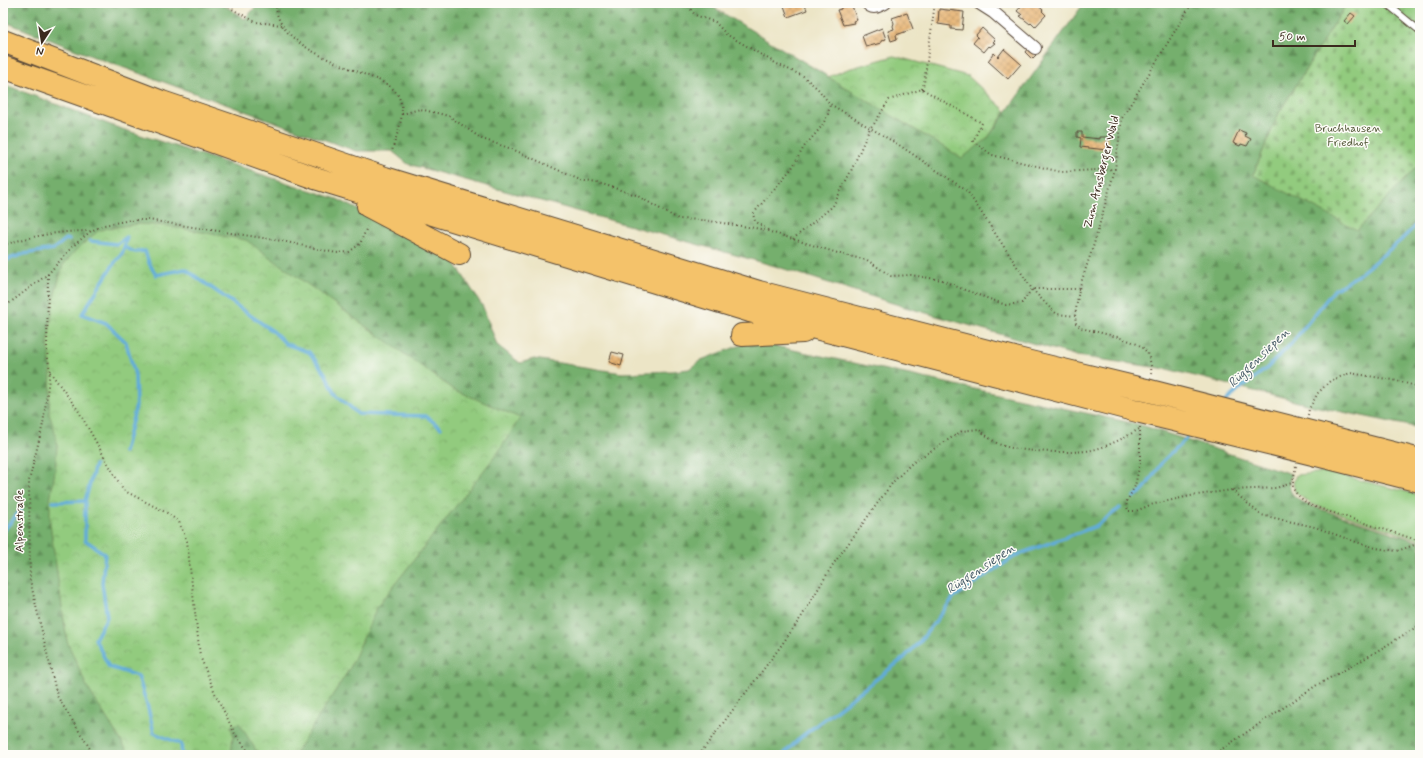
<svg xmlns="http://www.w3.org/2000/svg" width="1423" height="758" font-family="Mynerve,sans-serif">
<defs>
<pattern id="forest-firs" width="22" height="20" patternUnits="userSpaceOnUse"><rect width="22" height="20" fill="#75af6d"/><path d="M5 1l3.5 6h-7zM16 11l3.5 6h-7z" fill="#618f59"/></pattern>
<pattern id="cemetery-stones" width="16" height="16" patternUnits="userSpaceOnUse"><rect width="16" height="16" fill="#92cb7e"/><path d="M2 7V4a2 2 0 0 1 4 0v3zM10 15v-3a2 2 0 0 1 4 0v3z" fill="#7fae6c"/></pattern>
<pattern id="park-crowns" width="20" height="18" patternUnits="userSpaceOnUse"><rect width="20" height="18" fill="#92cb7e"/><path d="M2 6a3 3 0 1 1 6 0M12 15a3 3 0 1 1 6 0" fill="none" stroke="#7fae6c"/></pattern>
<pattern id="building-cross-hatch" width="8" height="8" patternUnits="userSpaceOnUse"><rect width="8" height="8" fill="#e7b371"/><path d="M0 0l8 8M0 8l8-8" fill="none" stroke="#bc925c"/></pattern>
</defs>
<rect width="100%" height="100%" fill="#fdfcf7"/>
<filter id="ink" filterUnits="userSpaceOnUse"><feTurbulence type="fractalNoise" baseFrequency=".025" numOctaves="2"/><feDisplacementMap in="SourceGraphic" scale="8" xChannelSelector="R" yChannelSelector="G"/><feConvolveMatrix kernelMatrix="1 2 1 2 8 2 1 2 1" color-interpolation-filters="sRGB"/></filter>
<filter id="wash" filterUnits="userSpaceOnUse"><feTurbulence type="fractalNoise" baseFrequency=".012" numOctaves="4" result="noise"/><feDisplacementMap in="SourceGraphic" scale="16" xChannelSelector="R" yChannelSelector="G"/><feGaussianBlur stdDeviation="0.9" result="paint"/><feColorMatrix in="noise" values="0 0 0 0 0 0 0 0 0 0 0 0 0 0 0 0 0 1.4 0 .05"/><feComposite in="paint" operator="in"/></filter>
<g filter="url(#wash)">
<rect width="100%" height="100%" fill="#ece5c6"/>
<!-- green -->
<path fill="#92cb7e" stroke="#667a4e" d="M 1327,472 L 1420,495 L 1420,540 L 1311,504 L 1295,492 L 1293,483 L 1296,475 Z"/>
<!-- forest -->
<path fill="url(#forest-firs)" stroke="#586c46" d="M 3,3 L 221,3 L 245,19 L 259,3 L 706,3 L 849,89 L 987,139 L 1084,3 L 1347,3 L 1279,113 L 1253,175 L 1414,170 L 1420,163 L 1420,428 L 1314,406 L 1167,369 L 1077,356 L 905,307 L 775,266 L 408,164 L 392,151 L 356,151 L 94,57 L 3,21 Z
M 3,84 L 116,127 L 337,199 L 425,243 L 453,260 L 483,307 L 497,345 L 520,363 L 534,359 L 622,373 L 672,371 L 689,369 L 701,360 L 752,341 L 1141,425 L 1291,474 C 1286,491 1292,495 1305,504 L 1420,542 L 1420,755 L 3,755 Z"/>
<!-- cemetery -->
<path fill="url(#cemetery-stones)" stroke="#667a4e" d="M 1347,3 L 1420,3 L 1420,163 L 1357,230 L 1253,175 L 1279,113 Z"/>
<!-- park -->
<path fill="url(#park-crowns)" stroke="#667a4e" d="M 894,56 L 968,76 L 1006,111 L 987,139 L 962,158 L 828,77 L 848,69 Z
M 138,224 L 168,226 L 246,240 L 453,389 L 520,418 L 499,451 L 377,607 L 350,668 L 294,755 L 259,755 L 239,723 L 231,726 L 233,735 L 231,755 L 130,755 L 87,687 L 67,641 L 50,524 L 50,501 L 55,471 L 57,447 L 54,428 L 49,414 L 51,370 L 48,343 L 54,297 L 63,265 L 76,250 L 98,231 L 108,228 Z"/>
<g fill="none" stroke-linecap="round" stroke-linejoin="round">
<!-- stream -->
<path stroke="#61acd9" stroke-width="3.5" d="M 90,241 L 117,244 L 127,237
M 124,247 L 135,252 L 145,251 L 149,263 L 156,275 L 185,269 L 274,332 L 286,344 L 309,352 L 325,373 L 335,393 L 358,414 L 426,416 L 441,428
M 3,261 L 24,254 L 54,249 L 66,239 L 69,240
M 1224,403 L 1238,390 L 1266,369 L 1291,344 L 1334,290 L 1358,275 L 1400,241 L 1415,226 L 1420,222
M 124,452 L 136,406 L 135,375 L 126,342 L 106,323 L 82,314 L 115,262 L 122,254 L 127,237
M 95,465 L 85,501 L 85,540 L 105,554 L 102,583 L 107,617 L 95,639 L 109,667 L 138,676 L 148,708 L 154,733 L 181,744 L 182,755
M 1134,497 L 1143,491 L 1162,462 L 1192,433
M 53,502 L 85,501
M 3,531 L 21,510
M 783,755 L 801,737 L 904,658 L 921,640 L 954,597 L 1017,555 L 1096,526 L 1120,508"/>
</g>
<g id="blocks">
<!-- building -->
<path fill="url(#building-cross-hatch)" d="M 783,3 L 804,3 L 807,10 L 788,17 Z
M 841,3 L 851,3 L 857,20 L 853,21 L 854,23 L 843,25 L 837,10 L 841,9 Z
M 1024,3 L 1035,3 L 1043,10 L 1042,11 L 1046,15 L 1035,27 L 1031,23 L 1030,24 L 1020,16 L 1022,15 L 1017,11 Z
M 939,9 L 964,12 L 962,30 L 951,29 L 951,26 L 938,24 Z
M 907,13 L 913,29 L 896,35 L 897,39 L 891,41 L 888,31 L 894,29 L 893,26 L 894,23 L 892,18 Z
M 1351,13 L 1355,16 L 1348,24 L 1344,21 Z
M 882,28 L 886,39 L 881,41 L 881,43 L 866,47 L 862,36 Z
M 982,28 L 995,40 L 993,42 L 995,43 L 990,47 L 989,46 L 984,52 L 973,43 L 978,37 L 976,35 Z
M 1028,48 L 1036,55 L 1032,59 L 1025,52 Z
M 1004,49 L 1021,64 L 1008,79 L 988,61 L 994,53 L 998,57 Z
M 1239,130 L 1246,133 L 1245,136 L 1251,139 L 1247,146 L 1241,144 L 1240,146 L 1233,143 Z
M 1077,132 L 1082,132 L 1082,137 L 1100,139 L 1100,137 L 1108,137 L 1107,150 L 1080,147 L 1081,138 L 1077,137 Z
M 612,352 L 624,355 L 621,366 L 609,362 Z"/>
</g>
</g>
<g filter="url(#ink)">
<use href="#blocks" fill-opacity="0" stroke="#564637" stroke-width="1"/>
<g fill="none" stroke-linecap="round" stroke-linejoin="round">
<!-- service casing -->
<g stroke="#564637" stroke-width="8">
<path id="service" d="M 1386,3 L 1420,31"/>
</g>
<!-- minor casing -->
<g stroke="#564637" stroke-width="14">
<path id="minor" d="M 867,3 C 872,10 879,6 885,3
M 979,3 L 993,12 L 1035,48"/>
</g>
<!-- motorway casing -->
<g stroke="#564637" stroke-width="24">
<path id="motorway" d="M 3,41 L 162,102 L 385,178 L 759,292 L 1026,361 L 1146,390
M 3,67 L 315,178 L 750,311 L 1141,412
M 368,206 L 459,254
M 742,335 L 803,332
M 1322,435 L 1420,460
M 1317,455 L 1420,481"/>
</g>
<!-- path -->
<path stroke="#564637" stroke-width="2" stroke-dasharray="1 3" stroke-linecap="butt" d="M 222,3 L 241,14 L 256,22 L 282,25
M 276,3 C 274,41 332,61 361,73 C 375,79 395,84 400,100 C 406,116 396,135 392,151
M 686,3 L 695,15 L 715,22 L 726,34 L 777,64 L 803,76 L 818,89 L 830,104 L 899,145 L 967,191 L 1032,289 L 1048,306 L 1057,314 L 1075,316
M 922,89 L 924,83 L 935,3
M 402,114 L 420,109 L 449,116 L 482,139 L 512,149 L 580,180 L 602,184 L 636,195 L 678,219 L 703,220 L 761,229 L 844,255 L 867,260 L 891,276 L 911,275 L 942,280 L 962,289 L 1006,305 L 1022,303 L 1032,289 L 1079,289
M 768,230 L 755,221 L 753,214 L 792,168 L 804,147 L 822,126 L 828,114 L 830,104
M 793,239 L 833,206 L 851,171 L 870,128 L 874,124 L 889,100 L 922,89 L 982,123 L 973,141 L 992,155 L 1061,172 L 1115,169
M 3,245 C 32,236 59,231 90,231
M 48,274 L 47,352 L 50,371 L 43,424 L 29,481 L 30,580 L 57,696 L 94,755
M 3,308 L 48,274 L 73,246 L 91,231 L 104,225 L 131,220 L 148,220 L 282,241 L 336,253 L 349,252 L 360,244 L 367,227
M 50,372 L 78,410 L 123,490 L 167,513 L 179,522 L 187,541 L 200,656 L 215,693 L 235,734 L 251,755
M 1151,374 C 1152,367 1150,357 1145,350 C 1137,339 1095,332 1081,328 L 1076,323 L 1075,316 L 1079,289 L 1094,244 L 1115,169 L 1122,118 L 1192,3
M 1308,415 L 1309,409 L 1318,393 L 1330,381 L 1350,373 L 1393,380 L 1420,387
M 1140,427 L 1140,463 L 1135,486 L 1126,503 L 1128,511 L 1136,511 L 1150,505 L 1190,496 L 1232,490 L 1276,488 L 1292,483
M 1296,466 C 1291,490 1290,489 1309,505 L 1420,541
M 1232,490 L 1261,515 L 1315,527 L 1356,542 L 1376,548 L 1397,551 L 1420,543
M 699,755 L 778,650 L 802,616 L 832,566 L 893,482 L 912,463 L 962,431 L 978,429 C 985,434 993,442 1001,445 C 1019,452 1072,454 1092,450 C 1109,446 1124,438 1139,429
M 1213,755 L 1317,685 L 1359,662 L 1420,625"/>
<!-- service -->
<use href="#service" stroke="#fff" stroke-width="6"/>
<!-- minor -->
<use href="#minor" stroke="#fff" stroke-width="12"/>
<!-- motorway -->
<use href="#motorway" stroke="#f4c26a" stroke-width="22"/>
<!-- motorway-bridge casing -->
<g stroke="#564637" stroke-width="24" stroke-linecap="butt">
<path id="motorway-bridge" d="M 1146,390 L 1322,435
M 1141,412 L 1317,455"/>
</g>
<!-- motorway-bridge -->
<use href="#motorway-bridge" stroke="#f4c26a" stroke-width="22"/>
</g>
</g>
<g text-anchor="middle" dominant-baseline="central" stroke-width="3" stroke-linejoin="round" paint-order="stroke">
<!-- park labels -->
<g font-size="12" fill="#555a3b" stroke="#fdfcf7">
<text x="1348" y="129">Bruchhausen<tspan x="1348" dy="14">Friedhof</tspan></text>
</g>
<!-- street labels -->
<g font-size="12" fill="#3b2a1e" stroke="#fdfcf7">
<text transform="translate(1102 172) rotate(-76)">Zum Arnsberger Wald</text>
<text transform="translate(20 521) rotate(-90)">Alpenstraße</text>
</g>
<!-- water labels -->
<g font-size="13" font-style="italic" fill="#4a5e69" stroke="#fdfcf7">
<text transform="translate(1259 358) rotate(-44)">Rüggensiepen</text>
<text transform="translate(981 569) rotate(-34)">Rüggensiepen</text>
</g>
</g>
<!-- margin -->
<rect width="1423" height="758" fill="none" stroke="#fdfcf7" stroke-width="16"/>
<!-- north arrow -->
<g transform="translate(42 42) rotate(192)" stroke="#fdfcf7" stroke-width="3" paint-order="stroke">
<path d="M0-3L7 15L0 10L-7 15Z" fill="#3b2a1e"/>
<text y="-6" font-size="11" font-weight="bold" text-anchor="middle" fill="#3b2a1e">N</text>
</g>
<!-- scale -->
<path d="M1273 40v6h82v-6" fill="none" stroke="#3b2a1e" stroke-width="2"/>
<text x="1279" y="40" font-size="12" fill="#3b2a1e" stroke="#fdfcf7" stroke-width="3" paint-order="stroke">50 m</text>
</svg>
